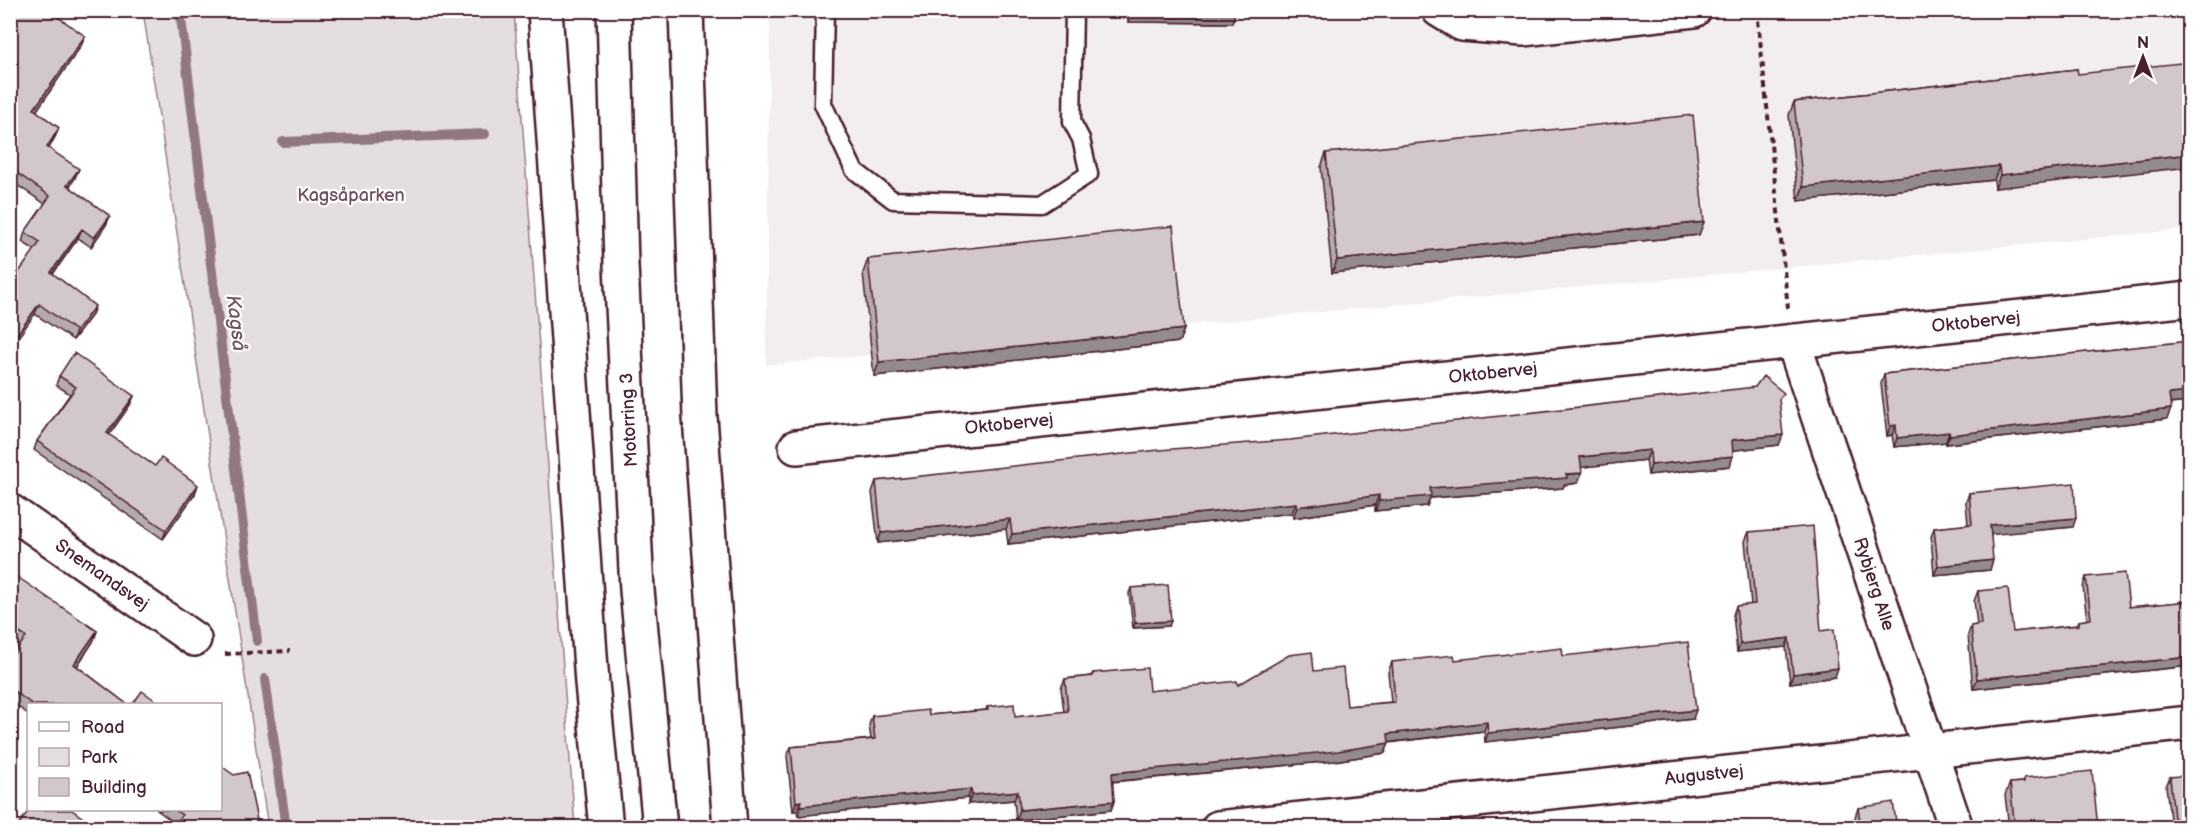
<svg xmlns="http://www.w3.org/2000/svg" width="2200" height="838" font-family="'Balsamiq Sans',sans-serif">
<rect width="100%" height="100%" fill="#fff"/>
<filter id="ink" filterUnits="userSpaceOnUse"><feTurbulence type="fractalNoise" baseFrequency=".0167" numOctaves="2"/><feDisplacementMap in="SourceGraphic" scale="12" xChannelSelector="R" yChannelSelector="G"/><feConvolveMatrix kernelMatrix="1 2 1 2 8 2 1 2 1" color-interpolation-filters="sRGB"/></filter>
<g filter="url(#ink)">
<!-- built -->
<path fill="#f2eeef" d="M 770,11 L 2189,11 L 2189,229 L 766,365 Z"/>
<!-- green -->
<path fill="#e5dee0" stroke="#987e86" stroke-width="1.5" d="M 143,11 L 514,11 L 575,827 L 268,827 Z"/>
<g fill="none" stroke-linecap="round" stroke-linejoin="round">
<!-- stream -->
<path stroke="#91787e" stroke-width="10" d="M 180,10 L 257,641
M 283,142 L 485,134
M 265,679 L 286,828"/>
<!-- lane casing -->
<g stroke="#4a1f2b" stroke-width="21">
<path id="lane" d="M 825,10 L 823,104 L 854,170 L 893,200 L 1042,204 L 1089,174 L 1081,139 L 1072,122 L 1074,10"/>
</g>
<!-- street casing -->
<g stroke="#4a1f2b" stroke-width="38">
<path id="street" d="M 1439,10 L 1462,24 L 1523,29 L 1694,10
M 1793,341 L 1956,828
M 796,447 L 2190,299
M 10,511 L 194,639
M 1218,828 L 2190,723"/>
</g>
<!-- highway casing -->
<g stroke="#4a1f2b" stroke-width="38">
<path id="highway" d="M 545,10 L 592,683 L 606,828
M 614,10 L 621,265 L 637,590 L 660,828
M 686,10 L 700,417 L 730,828"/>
</g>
<!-- path -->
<path stroke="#4a1f2b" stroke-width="4" stroke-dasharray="6 4.5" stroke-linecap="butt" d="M 1757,10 L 1788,308
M 225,654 L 290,651"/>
<!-- lane -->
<use href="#lane" stroke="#fff" stroke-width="16"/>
<!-- street -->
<use href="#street" stroke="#fff" stroke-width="33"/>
<!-- highway -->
<use href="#highway" stroke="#fff" stroke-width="33"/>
</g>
<!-- wall -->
<path fill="#b5abaf" stroke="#4a1f2b" stroke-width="1.5" d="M 10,10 L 85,36 L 81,46 L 36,111 L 59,128 L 55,137 L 49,148 L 75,178 L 69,187 L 110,216 L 106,225 L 91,247 L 78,238 L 53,274 L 92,315 L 73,340 L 35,314 L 35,250 L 22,242 L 25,232 L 45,204 L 10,180 Z
M 1128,10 L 1236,10 L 1232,23 L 1128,22 Z
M 2077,69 L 1995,188 L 1994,180 L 1798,201 L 1789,115 L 1794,102 Z
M 1326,153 L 1699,235 L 1332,273 L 1321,167 Z
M 868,259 L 1184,329 L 1179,342 L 874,376 L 863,273 Z
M 2190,341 L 2190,402 L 2170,404 L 2167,419 L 1946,444 L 1946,442 L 1894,447 L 1892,435 L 1887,436 L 1881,384 L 1884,374 Z
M 59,376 L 134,396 L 130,405 L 109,435 L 195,494 L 163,539 L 34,450 L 37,441 L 70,394 L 56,385 Z
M 1779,405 L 1779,445 L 1733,450 L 1730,466 L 1648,475 L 1646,460 L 1581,467 L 1578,483 L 1564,485 L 1563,488 L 1430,498 L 1427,506 L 1375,511 L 1375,505 L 1293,518 L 1292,513 L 1008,544 L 1006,529 L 878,543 L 872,492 L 876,481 Z
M 1969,493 L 2073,527 L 1991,534 L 1990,570 L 1934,575 L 1931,537 L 1934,528 L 1968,525 L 1966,502 Z
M 1749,532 L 1821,631 L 1835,677 L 1790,683 L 1786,647 L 1737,652 L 1733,615 L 1736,606 L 1751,605 L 1745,541 Z
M 2086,577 L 2129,607 L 2190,601 L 2190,666 L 1973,689 L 1968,635 L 1971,626 L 1977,625 L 1974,601 L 1978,591 L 2013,632 L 2077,625 L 2079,621 L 2087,620 L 2083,587 Z
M 10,582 L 97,631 L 93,642 L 77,666 L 128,705 L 28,705 L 28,714 L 10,701 L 10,659 L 20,646 L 10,640 Z
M 1131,588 L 1169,626 L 1133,628 L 1129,593 Z
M 1563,656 L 1693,719 L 1485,742 L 1484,731 L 1389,743 L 1385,753 L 1334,761 L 1112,782 L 1114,801 L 1111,810 L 1016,820 L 1014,800 L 968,804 L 968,798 L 798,816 L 797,811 L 793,811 L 787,756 L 791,747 L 871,739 L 869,725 L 872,716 L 929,715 L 986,710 L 987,707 L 1015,717 L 1064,712 L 1061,688 L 1065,679 L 1091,676 L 1093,673 L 1149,691 L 1238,685 L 1314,671 L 1347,706 L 1391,702 L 1388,672 L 1392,662 Z
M 2170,777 L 2190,828 L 2171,828 L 2166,786 Z
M 2024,778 L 2098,828 L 2009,828 L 2005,795 L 2010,783 L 2022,782 Z
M 1858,808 L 1897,828 L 1856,828 L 1855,817 Z
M 157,810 L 220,810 L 258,825 L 257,828 L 173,828 L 176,824 Z"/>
<!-- shaded-wall -->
<path fill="#938b8e" stroke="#4a1f2b" stroke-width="1.5" d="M 1132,10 L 1236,10 L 1232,23 L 1128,22 Z
M 85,36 L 81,46 L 31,119 L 34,109 Z
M 59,128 L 55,137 L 44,157 L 47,147 Z
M 2190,154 L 2190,167 L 1995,188 L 2000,175 Z
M 1999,166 L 1994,180 L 1798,201 L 1803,187 Z
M 79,169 L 75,178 L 64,195 L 67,185 Z
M 110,216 L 106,225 L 91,247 L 94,238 Z
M 1704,222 L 1699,235 L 1332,273 L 1337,260 Z
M 82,229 L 78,238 L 47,282 L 51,272 Z
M 39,304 L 35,314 L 10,349 L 10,344 Z
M 95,306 L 92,315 L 73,340 L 76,331 Z
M 1184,329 L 1179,342 L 874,376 L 879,362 Z
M 2190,392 L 2190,402 L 2166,404 L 2169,394 Z
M 134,396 L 130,405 L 104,442 L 107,433 Z
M 2171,409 L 2167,419 L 1946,444 L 1950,435 Z
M 1896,425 L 1892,435 L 1887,436 L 1890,426 Z
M 1949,432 L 1946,442 L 1894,447 L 1897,438 Z
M 1783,435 L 1779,445 L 1728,451 L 1732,440 Z
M 1650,450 L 1646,460 L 1577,468 L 1580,457 Z
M 1733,456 L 1730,466 L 1648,475 L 1651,465 Z
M 1582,473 L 1578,483 L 1564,485 L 1563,488 L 1430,498 L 1427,506 L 1375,511 L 1379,501 L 1430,488 Z
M 198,485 L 195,494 L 163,539 L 166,530 Z
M 1379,495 L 1375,505 L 1293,518 L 1297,507 Z
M 1296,503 L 1292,513 L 1008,544 L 1012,534 Z
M 2076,518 L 2073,527 L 1987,535 L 1990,525 Z
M 1010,519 L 1006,529 L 878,543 L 881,533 Z
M 1993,560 L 1990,570 L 1934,575 L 1938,566 Z
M 1171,621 L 1169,626 L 1133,628 L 1135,623 Z
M 97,631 L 93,642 L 71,675 L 74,664 Z
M 1789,638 L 1786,647 L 1737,652 L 1740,644 Z
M 2190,657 L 2190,666 L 1973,689 L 1977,679 Z
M 1838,668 L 1835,677 L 1790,683 L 1793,674 Z
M 1696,710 L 1693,719 L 1485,742 L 1488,733 Z
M 1487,722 L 1484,731 L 1384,743 L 1388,734 Z
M 1389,743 L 1385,753 L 1334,761 L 1108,782 L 1112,773 Z
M 971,789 L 968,798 L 798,816 L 801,806 Z
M 1018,791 L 1014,800 L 968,804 L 972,795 Z
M 801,801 L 797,811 L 793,811 L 796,802 Z
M 1114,801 L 1111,810 L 1016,820 L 1020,810 Z"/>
<!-- building -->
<path fill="#d2c7cb" stroke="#4a1f2b" stroke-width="1.5" d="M 10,10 L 48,10 L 85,36 L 34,109 L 59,128 L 47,147 L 79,169 L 67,185 L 110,216 L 94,238 L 82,229 L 51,272 L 95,306 L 76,331 L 39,304 L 10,344 L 10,285 L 40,242 L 25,232 L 50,196 L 10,168 Z
M 2190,62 L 2190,154 L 2000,175 L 1999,166 L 1803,187 L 1794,102 L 2077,69 L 2078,74 Z
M 1693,115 L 1704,222 L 1337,260 L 1326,153 Z
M 1173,226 L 1184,329 L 879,362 L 868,259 Z
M 2190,341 L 2190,392 L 2169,394 L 2171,409 L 1950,435 L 1949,432 L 1897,438 L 1896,425 L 1890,426 L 1884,374 Z
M 74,353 L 134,396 L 107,433 L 155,466 L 161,458 L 198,485 L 166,530 L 37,441 L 76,387 L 59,376 Z
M 1763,376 L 1784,393 L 1779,399 L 1783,435 L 1732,440 L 1733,456 L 1651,465 L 1650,450 L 1580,457 L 1582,473 L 1566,474 L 1567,478 L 1430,488 L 1431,496 L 1379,501 L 1379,495 L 1297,507 L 1296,503 L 1012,534 L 1010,519 L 881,533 L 876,481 L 1159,450 L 1290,440 L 1755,387 Z
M 2074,483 L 2076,518 L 1990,525 L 1993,560 L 1938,566 L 1934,528 L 1972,524 L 1969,493 Z
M 1813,526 L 1821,631 L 1834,629 L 1838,668 L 1793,674 L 1789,638 L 1740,644 L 1736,606 L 1755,604 L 1749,532 Z
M 2125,573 L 2129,607 L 2190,601 L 2190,657 L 1977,679 L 1971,626 L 1981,624 L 1978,591 L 2008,588 L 2013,632 L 2079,625 L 2079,621 L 2091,619 L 2086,577 Z
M 16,576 L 97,631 L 74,664 L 128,705 L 33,705 L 10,688 L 10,659 L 26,637 L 10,627 L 10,582 L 11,583 Z
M 1168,585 L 1171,621 L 1135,623 L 1131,588 Z
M 1688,642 L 1696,710 L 1488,733 L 1487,722 L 1388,734 L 1389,743 L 1338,751 L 1112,773 L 1114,801 L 1020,810 L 1018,791 L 972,795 L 971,789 L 801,806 L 801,801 L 796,802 L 791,747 L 875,739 L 872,716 L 928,710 L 929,715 L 988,710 L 987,707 L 1014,704 L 1015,717 L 1068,711 L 1065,679 L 1093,676 L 1093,673 L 1147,668 L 1149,691 L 1237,681 L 1238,685 L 1289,655 L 1312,652 L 1314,671 L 1343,668 L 1347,706 L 1395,702 L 1392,662 L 1454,655 L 1455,660 L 1562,648 L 1563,656 Z
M 142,691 L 162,705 L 132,705 Z
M 220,765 L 234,775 L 247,772 L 258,825 L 247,828 L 173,828 L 182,815 L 175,810 L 220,810 Z
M 2092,771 L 2098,828 L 2015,828 L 2010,783 L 2024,782 L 2024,778 Z
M 2190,775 L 2190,828 L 2175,828 L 2170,777 Z
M 1893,802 L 1897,828 L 1861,828 L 1858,808 Z
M 29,810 L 72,810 L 97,828 L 16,828 Z"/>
</g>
<g text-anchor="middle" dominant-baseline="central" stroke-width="4.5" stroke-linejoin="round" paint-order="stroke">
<!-- park labels -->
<g font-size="18" fill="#714f58" stroke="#fff">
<text x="351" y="195">Kagsåparken</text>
</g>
<!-- street labels -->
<g font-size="18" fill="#4a1f2b" stroke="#fff">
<text transform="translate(1976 322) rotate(-6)">Oktobervej</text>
<text transform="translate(1493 373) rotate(-6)">Oktobervej</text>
<text transform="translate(629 420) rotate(-93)">Motorring 3</text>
<text transform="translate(1009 424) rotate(-6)">Oktobervej</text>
<text transform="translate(102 575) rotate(35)">Snemandsvej</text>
<text transform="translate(1874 584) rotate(72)">Rybjerg Alle</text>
<text transform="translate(1704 775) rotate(-6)">Augustvej</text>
</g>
<!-- water labels -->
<g font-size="20" font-style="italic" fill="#74535c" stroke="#fff">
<text transform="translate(236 323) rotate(83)">Kagså</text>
</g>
</g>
<!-- margin -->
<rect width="2200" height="838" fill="none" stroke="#fff" stroke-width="36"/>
<rect x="18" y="18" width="2164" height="802" fill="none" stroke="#4a1f2b" stroke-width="2" filter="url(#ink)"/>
<!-- legend -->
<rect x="27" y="703" width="195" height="108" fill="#ffffff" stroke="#b7a5aa" stroke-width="1.5"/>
<rect x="39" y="722" width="30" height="9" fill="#ffffff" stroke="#b7a5aa" stroke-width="1.5"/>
<text x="81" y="733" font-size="18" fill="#4a1f2b">Road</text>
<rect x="39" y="748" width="30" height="18" fill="#e5dee0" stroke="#b7a5aa" stroke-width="1.5"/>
<text x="81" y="763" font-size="18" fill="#4a1f2b">Park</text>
<rect x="39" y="778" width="30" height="18" fill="#d2c7cb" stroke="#b7a5aa" stroke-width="1.5"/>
<text x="81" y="793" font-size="18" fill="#4a1f2b">Building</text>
<!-- north arrow -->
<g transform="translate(2143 57)" stroke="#ffffff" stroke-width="4.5" paint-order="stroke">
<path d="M0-4.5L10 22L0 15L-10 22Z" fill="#4a1f2b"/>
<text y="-9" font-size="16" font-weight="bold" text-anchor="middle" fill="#4a1f2b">N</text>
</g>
</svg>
